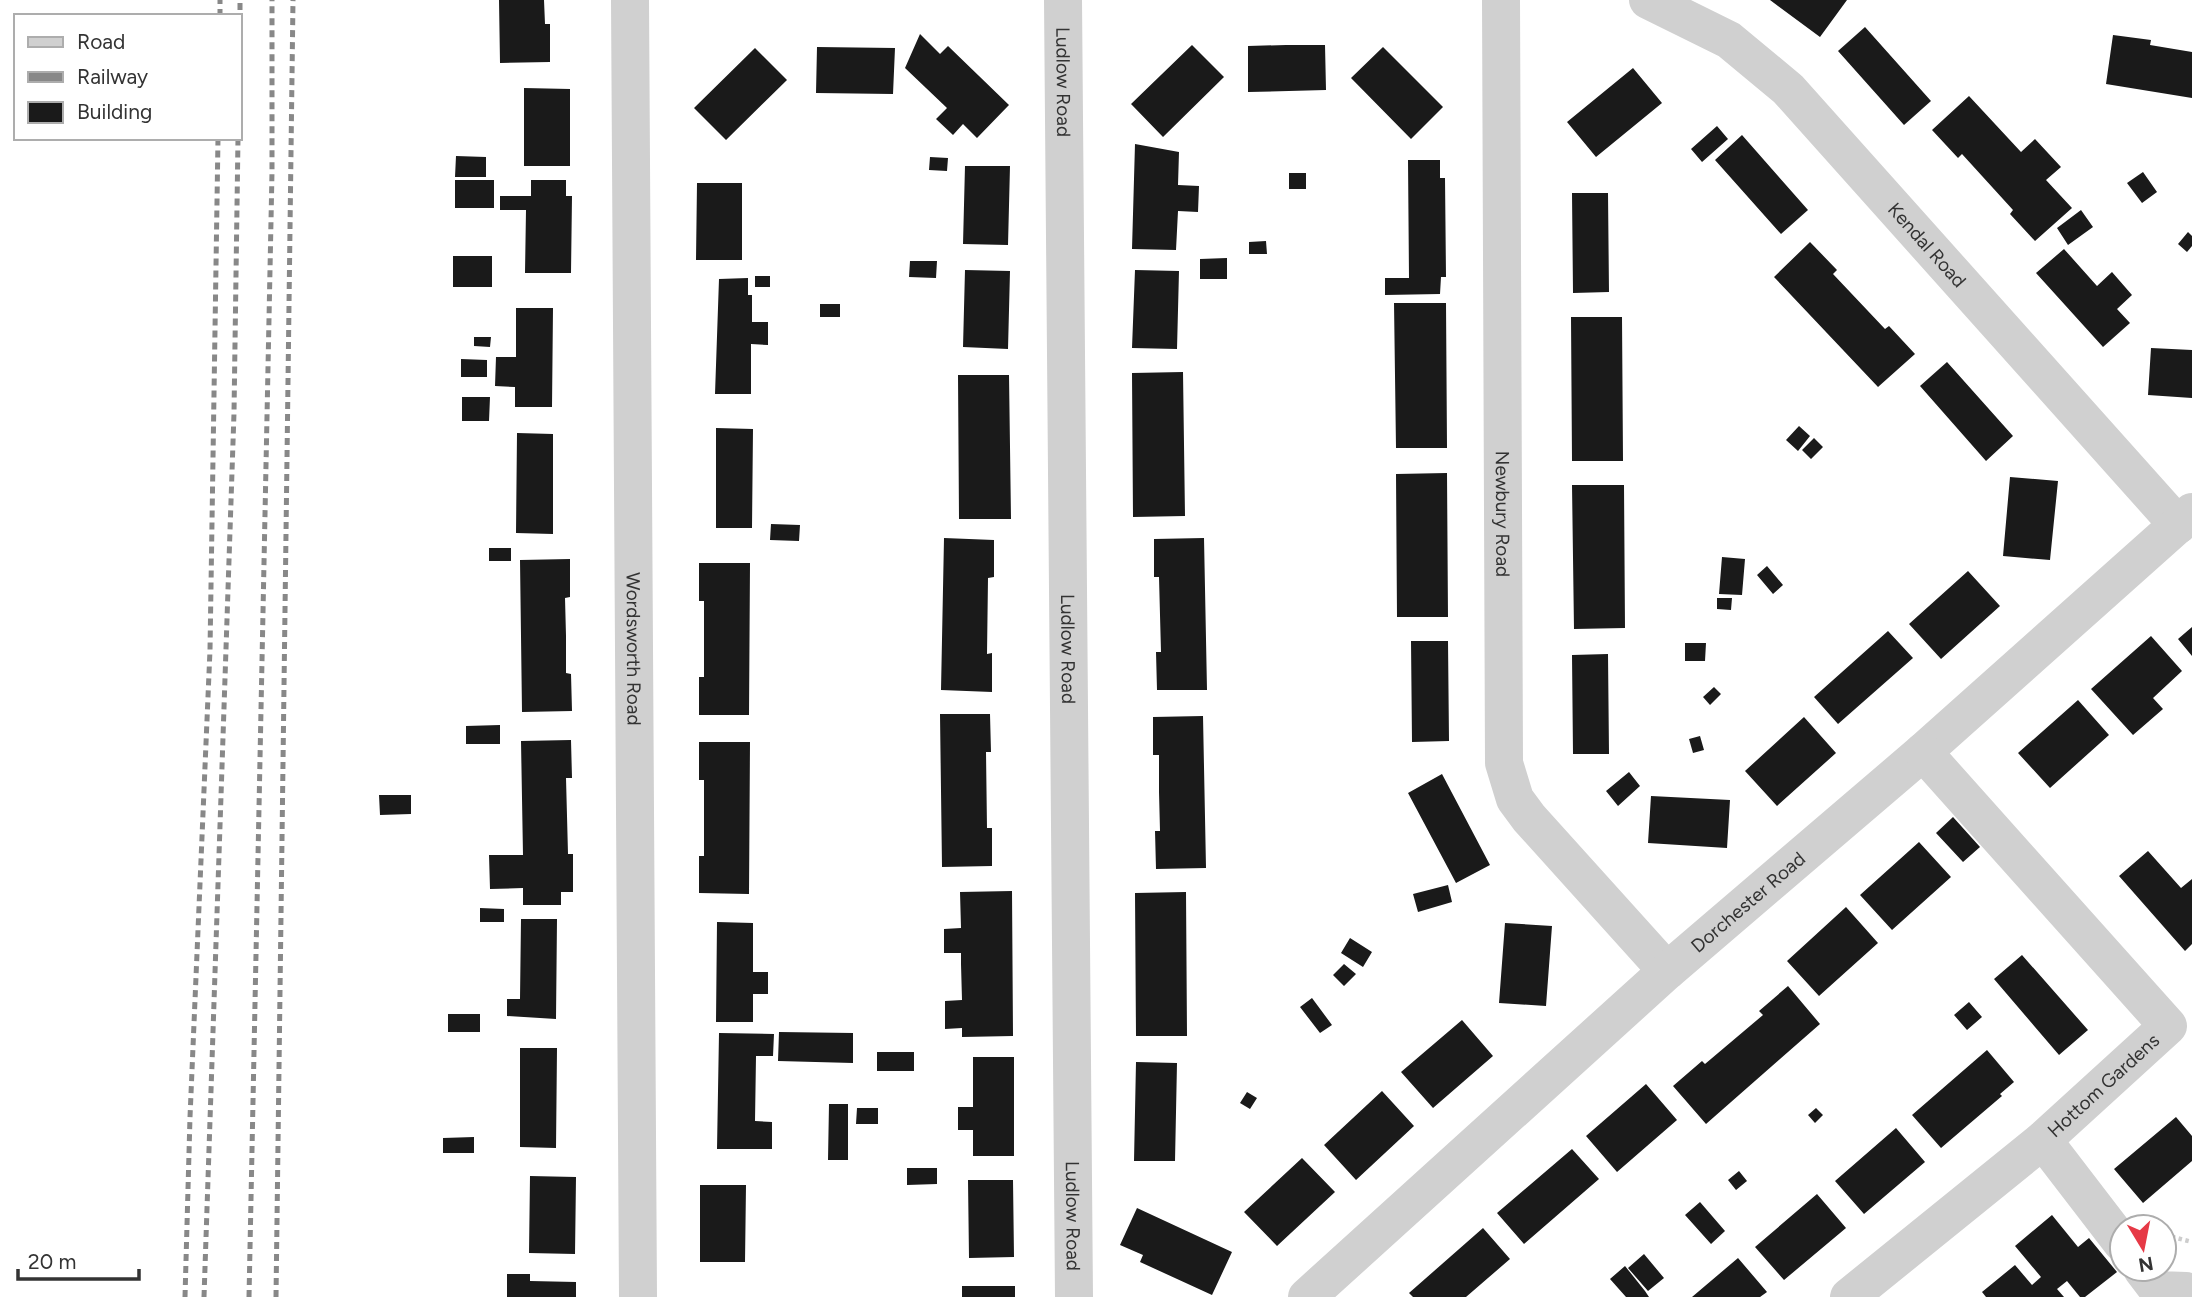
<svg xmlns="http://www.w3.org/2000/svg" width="2192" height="1297" font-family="Figtree,sans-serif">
<rect width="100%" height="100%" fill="#fff"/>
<!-- building -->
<path fill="#1a1a1a" d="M 499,0 L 544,0 L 545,24 L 550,24 L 550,62 L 500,63 Z
M 1770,0 L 1847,0 L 1820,37 Z
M 1865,27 L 1931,101 L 1904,125 L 1838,51 Z
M 920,34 L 940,54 L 948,46 L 1009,105 L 977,138 L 963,124 L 953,135 L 936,119 L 947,108 L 905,68 Z
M 2113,35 L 2151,40 L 2150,45 L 2192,52 L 2192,98 L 2106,84 Z
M 1192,45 L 1224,77 L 1163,137 L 1131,104 Z
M 1286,45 L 1325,45 L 1326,90 L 1248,92 L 1248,46 Z
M 817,47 L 895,48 L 893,94 L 816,93 Z
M 1383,47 L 1443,107 L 1411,139 L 1351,78 Z
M 755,48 L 787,80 L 726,140 L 694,108 Z
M 1633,68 L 1662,103 L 1596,157 L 1567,122 Z
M 524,88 L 570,89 L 570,166 L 524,166 Z
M 1969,96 L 2021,152 L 2035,139 L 2061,167 L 2046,180 L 2072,208 L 2035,241 L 2010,214 L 2013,210 L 1962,154 L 1958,158 L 1932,130 Z
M 1717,126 L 1728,139 L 1702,162 L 1691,149 Z
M 1742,135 L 1808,210 L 1781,234 L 1715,160 Z
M 1135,144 L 1179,152 L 1178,185 L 1199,186 L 1198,212 L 1178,211 L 1176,250 L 1132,249 Z
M 456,156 L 486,157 L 486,177 L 455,177 Z
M 930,157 L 948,158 L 947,171 L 929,170 Z
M 1408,160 L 1440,160 L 1440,178 L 1445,178 L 1446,277 L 1441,277 L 1440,294 L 1385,295 L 1385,278 L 1409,278 Z
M 965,166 L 1010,166 L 1008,245 L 963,244 Z
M 2143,172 L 2157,192 L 2142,203 L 2127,183 Z
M 1289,173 L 1306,173 L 1306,189 L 1289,189 Z
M 455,180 L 494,180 L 494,208 L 455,208 Z
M 531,180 L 566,180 L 566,196 L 572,196 L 571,273 L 525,273 L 526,210 L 500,210 L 500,196 L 531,196 Z
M 697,183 L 742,183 L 742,260 L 696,260 Z
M 1572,193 L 1608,193 L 1609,292 L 1573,293 Z
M 2081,210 L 2093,227 L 2068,245 L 2057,228 Z
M 2188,232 L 2192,236 L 2192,246 L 2187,252 L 2178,244 Z
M 1266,241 L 1267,254 L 1249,254 L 1249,242 Z
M 1810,242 L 1837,270 L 1833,274 L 1885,329 L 1889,326 L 1915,354 L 1878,387 L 1774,277 Z
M 2064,249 L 2097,286 L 2112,272 L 2132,295 L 2117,309 L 2130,323 L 2103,347 L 2036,273 Z
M 453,256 L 492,256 L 492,287 L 453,287 Z
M 1227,258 L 1227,279 L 1200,279 L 1200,259 Z
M 910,261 L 937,261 L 936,278 L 909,277 Z
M 965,270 L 1010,271 L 1008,349 L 963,347 Z
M 1135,270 L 1179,271 L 1177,349 L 1132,348 Z
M 755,276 L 770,276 L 770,287 L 755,287 Z
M 748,278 L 748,295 L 752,295 L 752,322 L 768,322 L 768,345 L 751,344 L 751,394 L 715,394 L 719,279 Z
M 1394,303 L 1446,303 L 1447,448 L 1396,448 Z
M 820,304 L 840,304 L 840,317 L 820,317 Z
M 516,308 L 553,308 L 552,407 L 515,407 L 515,387 L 495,386 L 496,357 L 516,357 Z
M 1571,317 L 1622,317 L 1623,461 L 1572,461 Z
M 474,337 L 491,337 L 490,347 L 474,346 Z
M 2151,348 L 2192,350 L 2192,398 L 2148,395 Z
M 461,359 L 487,360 L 487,377 L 461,377 Z
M 1947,362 L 2013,436 L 1986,461 L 1920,386 Z
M 1183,372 L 1185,516 L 1133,517 L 1132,373 Z
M 958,375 L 1009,375 L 1011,519 L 959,519 Z
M 462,397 L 490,397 L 489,421 L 462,421 Z
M 1799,426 L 1810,436 L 1798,451 L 1786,440 Z
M 716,428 L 753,429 L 752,528 L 716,528 Z
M 517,433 L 553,434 L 553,534 L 516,533 Z
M 1814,438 L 1823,447 L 1811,459 L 1802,450 Z
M 1447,473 L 1448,617 L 1397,617 L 1396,474 Z
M 2010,477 L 2058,481 L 2050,560 L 2003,556 Z
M 1572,485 L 1624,485 L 1625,628 L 1574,629 Z
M 771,524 L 800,525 L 799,541 L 770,540 Z
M 944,538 L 994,540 L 994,577 L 988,578 L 987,654 L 992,653 L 992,692 L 941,690 Z
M 1204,538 L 1207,690 L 1157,690 L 1156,652 L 1161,652 L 1160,615 L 1159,577 L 1154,577 L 1154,539 Z
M 489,548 L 511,548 L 511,561 L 489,561 Z
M 1722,557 L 1745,559 L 1742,595 L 1719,594 Z
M 570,559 L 570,597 L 565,598 L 566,636 L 566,673 L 571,674 L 572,711 L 522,712 L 520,560 Z
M 699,563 L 750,563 L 749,715 L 699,715 L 699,677 L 704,677 L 704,601 L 699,601 Z
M 1767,566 L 1783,585 L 1773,594 L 1757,575 Z
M 1968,571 L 2000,606 L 1941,659 L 1909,624 Z
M 1717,598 L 1732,598 L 1731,610 L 1717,609 Z
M 2192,627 L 2192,656 L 2178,639 Z
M 1888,631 L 1913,658 L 1838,724 L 1814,697 Z
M 2151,636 L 2182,671 L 2153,698 L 2163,709 L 2133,735 L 2091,689 Z
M 1411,641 L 1448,641 L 1449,741 L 1412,742 Z
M 1685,643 L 1706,643 L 1705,661 L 1685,661 Z
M 1608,654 L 1609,754 L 1573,754 L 1572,655 Z
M 1714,687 L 1721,694 L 1710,705 L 1703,697 Z
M 2078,700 L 2109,735 L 2050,788 L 2018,753 Z
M 940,714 L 990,714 L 991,752 L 986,752 L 987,828 L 992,828 L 992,866 L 942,867 Z
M 1203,716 L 1206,868 L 1156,869 L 1155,831 L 1160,831 L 1159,792 L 1159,755 L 1153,755 L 1153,717 Z
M 1804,717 L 1836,753 L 1777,806 L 1745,771 Z
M 500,725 L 500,744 L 466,744 L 466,726 Z
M 1700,736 L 1704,750 L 1693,753 L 1689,739 Z
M 571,740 L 572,778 L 566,778 L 568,854 L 573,854 L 573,892 L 561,892 L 561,905 L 523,905 L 523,888 L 490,889 L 489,855 L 523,855 L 521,741 Z
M 699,742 L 750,742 L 749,894 L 699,893 L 699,856 L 704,856 L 704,780 L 699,780 Z
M 1629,772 L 1640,786 L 1618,806 L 1606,791 Z
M 1442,774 L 1490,865 L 1456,883 L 1408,793 Z
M 379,795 L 411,795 L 411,814 L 380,815 Z
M 1651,796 L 1730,800 L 1727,848 L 1648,843 Z
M 1953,817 L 1980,847 L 1963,862 L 1936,833 Z
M 1919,842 L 1951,877 L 1892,930 L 1860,895 Z
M 2148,851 L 2181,888 L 2192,879 L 2192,944 L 2185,951 L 2119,876 Z
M 1448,885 L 1452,902 L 1418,912 L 1413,894 Z
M 1012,891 L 1013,1036 L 962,1037 L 962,1028 L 945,1029 L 945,1001 L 962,1000 L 961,964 L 961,953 L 944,953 L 944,929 L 961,928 L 960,892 Z
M 1186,892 L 1187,1036 L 1136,1036 L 1135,893 Z
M 1846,907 L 1878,943 L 1819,996 L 1787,961 Z
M 480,908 L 504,909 L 504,922 L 480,922 Z
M 521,919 L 557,919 L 556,1019 L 507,1016 L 507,999 L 520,999 Z
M 717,922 L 753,923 L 753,972 L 768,972 L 768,994 L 753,994 L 753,1022 L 716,1022 Z
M 1505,923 L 1552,926 L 1546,1006 L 1499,1003 Z
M 1350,938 L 1372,952 L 1363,967 L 1341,953 Z
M 2022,955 L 2088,1030 L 2059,1055 L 1994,979 Z
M 1344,964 L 1356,974 L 1344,986 L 1333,975 Z
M 1788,986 L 1820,1024 L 1706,1124 L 1673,1086 L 1702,1061 L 1705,1064 L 1763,1015 L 1759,1011 Z
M 1312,998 L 1332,1025 L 1320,1033 L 1300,1007 Z
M 1969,1002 L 1982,1017 L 1967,1030 L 1954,1015 Z
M 448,1014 L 480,1014 L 480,1032 L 448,1032 Z
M 1462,1020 L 1493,1056 L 1433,1108 L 1401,1072 Z
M 779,1032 L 853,1033 L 853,1063 L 778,1061 Z
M 719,1033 L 774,1034 L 773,1056 L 756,1056 L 755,1121 L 772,1122 L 772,1149 L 717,1149 Z
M 520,1048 L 557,1048 L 556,1148 L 520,1147 Z
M 1987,1050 L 2014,1082 L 2000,1094 L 2002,1096 L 1941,1148 L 1912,1115 Z
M 877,1052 L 914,1052 L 914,1071 L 877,1071 Z
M 973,1057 L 1014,1057 L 1014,1156 L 973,1156 L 973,1130 L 958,1130 L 958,1107 L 973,1107 Z
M 1136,1062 L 1177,1063 L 1175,1161 L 1134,1161 Z
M 1646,1084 L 1677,1120 L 1617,1172 L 1586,1136 Z
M 1382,1091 L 1414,1126 L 1356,1180 L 1324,1145 Z
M 1247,1092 L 1257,1098 L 1250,1109 L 1240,1103 Z
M 829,1104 L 848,1104 L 848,1160 L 828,1160 Z
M 857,1108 L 878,1108 L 878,1124 L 856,1124 Z
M 1816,1108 L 1823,1115 L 1815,1123 L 1808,1115 Z
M 2176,1117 L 2192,1136 L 2192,1161 L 2143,1203 L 2114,1169 Z
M 1896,1128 L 1925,1162 L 1864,1214 L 1835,1181 Z
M 474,1137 L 474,1153 L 443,1153 L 443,1138 Z
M 1572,1149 L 1599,1179 L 1524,1244 L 1497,1213 Z
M 1302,1158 L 1335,1192 L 1277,1246 L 1244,1212 Z
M 907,1168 L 937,1168 L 937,1184 L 907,1185 Z
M 1739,1171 L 1747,1181 L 1736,1190 L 1728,1180 Z
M 530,1176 L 576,1177 L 575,1254 L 529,1253 Z
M 968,1180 L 1013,1180 L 1014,1257 L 969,1258 Z
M 700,1185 L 746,1185 L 745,1262 L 700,1262 Z
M 1817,1194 L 1846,1228 L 1784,1280 L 1755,1247 Z
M 1700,1202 L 1725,1231 L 1711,1244 L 1685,1215 Z
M 1137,1208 L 1232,1252 L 1212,1295 L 1140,1262 L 1143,1255 L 1120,1245 Z
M 2052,1215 L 2078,1247 L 2089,1238 L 2117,1272 L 2085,1297 L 2080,1297 L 2067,1281 L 2057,1289 L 2064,1297 L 1986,1297 L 1982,1292 L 2015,1265 L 2032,1285 L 2041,1277 L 2015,1246 Z
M 1483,1228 L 1510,1259 L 1466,1297 L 1413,1297 L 1409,1293 Z
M 1644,1254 L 1664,1278 L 1648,1291 L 1628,1268 Z
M 1738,1258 L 1767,1292 L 1760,1297 L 1692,1297 Z
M 1625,1266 L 1645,1291 L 1649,1297 L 1626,1297 L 1610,1279 Z
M 507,1274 L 530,1274 L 530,1281 L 576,1282 L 576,1297 L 507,1297 Z
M 962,1286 L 1015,1286 L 1015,1297 L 962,1297 Z"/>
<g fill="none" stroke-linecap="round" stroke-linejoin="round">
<!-- path -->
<path stroke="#cdcdcd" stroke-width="4.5" stroke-dasharray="3.5 3.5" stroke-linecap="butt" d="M 2165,1235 L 2192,1242"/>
<!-- minor -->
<g stroke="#d0d0d0" stroke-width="38">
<path id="s1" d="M 630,0 L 638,1297"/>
<path id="s2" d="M 1063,0 L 1074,1297"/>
<path id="s3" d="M 1501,0 L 1504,763 L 1515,799 L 1529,818 L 1667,971"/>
<path id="s4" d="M 1648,0 L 1729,40 L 1788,89 L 2178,525"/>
<path d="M 2043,1140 L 2122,1243"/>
<path d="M 2142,1269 L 2158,1290 L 2186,1291"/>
<path id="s5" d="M 1307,1297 L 1667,971 L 1923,752 L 2192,512"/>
<path id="s6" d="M 1849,1297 L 2043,1140 L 2168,1026 L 1923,752"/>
</g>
<!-- rail -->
<path stroke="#888" stroke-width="5" stroke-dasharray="7 5" stroke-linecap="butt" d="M 220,16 L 220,0
M 240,34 L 240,0
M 185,1297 L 190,1117 L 210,650 L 218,138
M 204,1297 L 234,413 L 238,138
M 249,1297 L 272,172 L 272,0
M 276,1297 L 293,0"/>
</g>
<g text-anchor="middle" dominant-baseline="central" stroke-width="7" stroke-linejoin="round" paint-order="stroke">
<!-- street labels -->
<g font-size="19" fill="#333" stroke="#fff">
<text stroke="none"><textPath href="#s2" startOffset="82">Ludlow Road</textPath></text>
<text stroke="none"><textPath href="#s4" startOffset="376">Kendal Road</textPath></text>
<text stroke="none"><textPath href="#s3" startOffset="514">Newbury Road</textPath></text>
<text stroke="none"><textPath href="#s1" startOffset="649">Wordsworth Road</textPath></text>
<text stroke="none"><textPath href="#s2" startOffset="649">Ludlow Road</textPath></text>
<text stroke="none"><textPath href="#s5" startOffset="592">Dorchester Road</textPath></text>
<text stroke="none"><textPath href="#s6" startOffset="331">Hottom Gardens</textPath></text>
<text stroke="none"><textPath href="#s2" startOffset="1216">Ludlow Road</textPath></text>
</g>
</g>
<!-- legend -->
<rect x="14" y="14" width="228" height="126" fill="#ffffff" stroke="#adadad" stroke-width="2"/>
<rect x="28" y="37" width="35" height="10" fill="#d0d0d0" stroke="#adadad" stroke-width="2"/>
<text x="77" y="49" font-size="21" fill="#333333">Road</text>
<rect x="28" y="72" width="35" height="10" fill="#888888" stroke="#adadad" stroke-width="2"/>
<text x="77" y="84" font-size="21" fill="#333333">Railway</text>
<rect x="28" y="102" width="35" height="21" fill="#1a1a1a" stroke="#adadad" stroke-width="2"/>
<text x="77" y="119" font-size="21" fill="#333333">Building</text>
<!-- north arrow -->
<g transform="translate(2143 1248) rotate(170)"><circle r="33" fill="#ffffff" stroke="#adadad" stroke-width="2"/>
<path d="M0-5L12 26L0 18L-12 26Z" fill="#e63946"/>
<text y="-10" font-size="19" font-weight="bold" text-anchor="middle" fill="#333333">N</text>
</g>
<!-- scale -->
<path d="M18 1269v10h121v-10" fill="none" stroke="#333333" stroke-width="3.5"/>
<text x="28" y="1269" font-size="21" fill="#333333" stroke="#ffffff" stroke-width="5" paint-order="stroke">20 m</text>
</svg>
